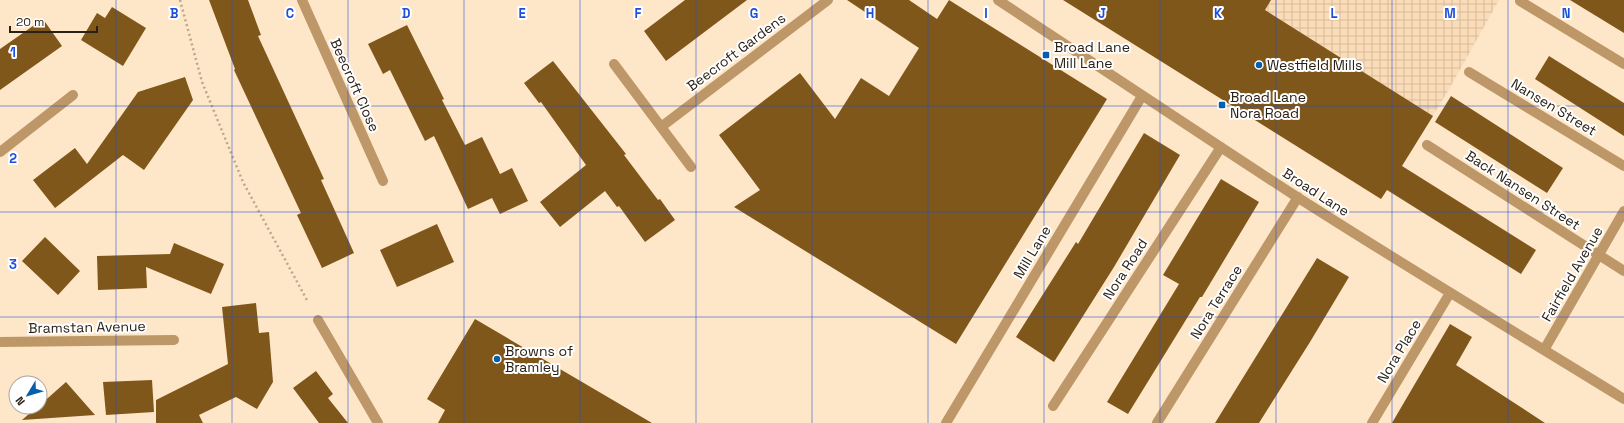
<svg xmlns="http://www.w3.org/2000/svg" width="1624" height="423" font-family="'Space Grotesk',sans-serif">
<defs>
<pattern id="industrial-grid" width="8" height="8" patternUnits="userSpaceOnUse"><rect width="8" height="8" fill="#fadcb8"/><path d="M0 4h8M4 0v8" fill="none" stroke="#d6bc9d"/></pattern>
</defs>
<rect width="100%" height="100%" fill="#fee6c8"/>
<!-- industrial -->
<path fill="url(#industrial-grid)" d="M 1064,0 L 1499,0 L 1448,91 L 1381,199 Z"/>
<!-- building -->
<path fill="#80571b" d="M 209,0 L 248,0 L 261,35 L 258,36 L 324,179 L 321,180 L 354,253 L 322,268 L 297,215 L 301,213 L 234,70 L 235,69 Z
M 685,0 L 747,0 L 666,61 L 644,31 Z
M 847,0 L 909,0 L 937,19 L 949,0 L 1107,99 L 956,344 L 734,207 L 760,190 L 719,135 L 800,73 L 835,119 L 861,78 L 889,96 L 919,48 Z
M 1063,0 L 1271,0 L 1265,10 L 1433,116 L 1402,166 L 1536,250 L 1521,274 L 1387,190 L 1381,199 Z
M 1570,0 L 1624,0 L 1624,33 Z
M 112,7 L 146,28 L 123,66 L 81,40 L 97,13 L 105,18 Z
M 43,19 L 62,46 L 0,90 L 0,49 Z
M 407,25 L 444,99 L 442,100 L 465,145 L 482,137 L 500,174 L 512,168 L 528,201 L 500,214 L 492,198 L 468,209 L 434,136 L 425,141 L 390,70 L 383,74 L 368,44 Z
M 1549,56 L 1624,103 L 1624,136 L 1535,79 Z
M 553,61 L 626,154 L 624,155 L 658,200 L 660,199 L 675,220 L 645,242 L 619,206 L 617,207 L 605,191 L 560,227 L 540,202 L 586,165 L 541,102 L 539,103 L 524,83 Z
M 185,77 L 193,100 L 144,170 L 123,155 L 55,208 L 33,180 L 75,148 L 87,164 L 138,92 Z
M 1451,96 L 1563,168 L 1547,193 L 1435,122 Z
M 1144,133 L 1180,155 L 1114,267 L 1054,362 L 1016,337 L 1076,242 L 1078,244 Z
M 1221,179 L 1259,202 L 1202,297 L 1200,297 L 1128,414 L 1107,402 L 1179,284 L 1163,275 Z
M 437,224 L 454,262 L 397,287 L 380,250 Z
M 45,237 L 80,271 L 58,295 L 22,261 Z
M 174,243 L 224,264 L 211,294 L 146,267 L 147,288 L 98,290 L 97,256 L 170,254 Z
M 1317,258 L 1349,277 L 1310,342 L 1259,423 L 1215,423 Z
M 256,303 L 259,333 L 269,332 L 273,382 L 257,409 L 236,397 L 199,415 L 203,423 L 156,423 L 156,400 L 228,364 L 222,307 Z
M 475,319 L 652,423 L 438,423 L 445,410 L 427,399 Z
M 1450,324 L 1472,337 L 1456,365 L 1545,423 L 1392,423 Z
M 316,371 L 333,394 L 328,398 L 348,423 L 319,423 L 293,388 Z
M 152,380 L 154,412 L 106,415 L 103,382 Z
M 66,382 L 95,415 L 22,420 L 37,407 L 40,407 L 40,405 Z"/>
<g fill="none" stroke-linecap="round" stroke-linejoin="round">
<!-- path -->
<path stroke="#baa78f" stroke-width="2.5" stroke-dasharray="2 3" stroke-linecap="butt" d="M 180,0 L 202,82 L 243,182 L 308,302"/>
<!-- minor -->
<path stroke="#bd9767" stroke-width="10" d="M 302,0 L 383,181
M 998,0 C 1098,66 1197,132 1297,197 C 1405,266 1515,332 1624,399
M 1520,1 L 1624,64
M 614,64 L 691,167
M 1469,72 L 1624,166
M 661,127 L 828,0
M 1427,145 L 1624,271
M 0,152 L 73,95
M 318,320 L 378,423
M 0,342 L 174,340
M 1544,350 L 1624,211
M 1053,406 L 1221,147
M 946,423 L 1142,96
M 1157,423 L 1298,197
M 1372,423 L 1450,293"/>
</g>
<!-- grid -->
<path fill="none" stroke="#1d4ed8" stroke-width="1" stroke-opacity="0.55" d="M 116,0 L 116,423M 232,0 L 232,423M 348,0 L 348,423M 464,0 L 464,423M 580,0 L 580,423M 696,0 L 696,423M 812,0 L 812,423M 928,0 L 928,423M 1044,0 L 1044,423M 1160,0 L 1160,423M 1276,0 L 1276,423M 1392,0 L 1392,423M 1508,0 L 1508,423M 0,106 L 1624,106M 0,212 L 1624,212M 0,317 L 1624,317"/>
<!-- markers -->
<g fill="#065fad" stroke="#fff" stroke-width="1.5">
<rect x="1042" y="51" width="8" height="8" rx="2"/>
<circle cx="1259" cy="65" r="4"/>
<rect x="1218" y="101" width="8" height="8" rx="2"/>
<circle cx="497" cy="359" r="4"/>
</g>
<g text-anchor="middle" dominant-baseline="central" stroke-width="4" stroke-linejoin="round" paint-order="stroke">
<!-- poi labels -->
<g font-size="14" fill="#2a2116" stroke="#fff" text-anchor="start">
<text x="1054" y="47">Broad Lane<tspan x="1054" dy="16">Mill Lane</tspan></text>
<text x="1267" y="65">Westfield Mills</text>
<text x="1230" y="97">Broad Lane<tspan x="1230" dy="16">Nora Road</tspan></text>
<text x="505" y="351">Browns of<tspan x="505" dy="16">Bramley</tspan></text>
</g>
<!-- street labels -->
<g font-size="14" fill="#2a2116" stroke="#fff">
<text transform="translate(736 52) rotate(-37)">Beecroft Gardens</text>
<text transform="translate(355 85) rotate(66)">Beecroft Close</text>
<text transform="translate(1554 107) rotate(31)">Nansen Street</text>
<text transform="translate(1523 190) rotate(33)">Back Nansen Street</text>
<text transform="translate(1316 192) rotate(33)">Broad Lane</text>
<text transform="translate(1032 252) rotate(-59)">Mill Lane</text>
<text transform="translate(1125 269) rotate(-57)">Nora Road</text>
<text transform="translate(1572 274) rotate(-60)">Fairfield Avenue</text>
<text transform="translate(1216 302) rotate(-58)">Nora Terrace</text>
<text transform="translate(87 327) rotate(-1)">Bramstan Avenue</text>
<text transform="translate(1399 351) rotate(-59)">Nora Place</text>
</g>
</g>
<g font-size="13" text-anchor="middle" font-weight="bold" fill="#1d4ed8" stroke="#fff" stroke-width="4" stroke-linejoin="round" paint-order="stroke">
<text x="174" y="18">B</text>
<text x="290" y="18">C</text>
<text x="406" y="18">D</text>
<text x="522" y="18">E</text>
<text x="638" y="18">F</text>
<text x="754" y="18">G</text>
<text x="870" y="18">H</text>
<text x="986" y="18">I</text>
<text x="1102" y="18">J</text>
<text x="1218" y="18">K</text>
<text x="1334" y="18">L</text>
<text x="1450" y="18">M</text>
<text x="1566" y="18">N</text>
<text x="13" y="57">1</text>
<text x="13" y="163">2</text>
<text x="13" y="269">3</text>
</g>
<!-- north arrow -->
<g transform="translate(28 395) rotate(232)"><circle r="19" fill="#ffffff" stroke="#aaa6a2"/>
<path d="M0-3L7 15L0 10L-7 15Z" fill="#065fad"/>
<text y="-6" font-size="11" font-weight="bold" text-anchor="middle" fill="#2a2116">N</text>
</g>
<!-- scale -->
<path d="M10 26v6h87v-6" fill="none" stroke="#2a2116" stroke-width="2"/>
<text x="16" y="26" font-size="12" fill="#2a2116" stroke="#ffffff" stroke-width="3" paint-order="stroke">20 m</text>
</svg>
